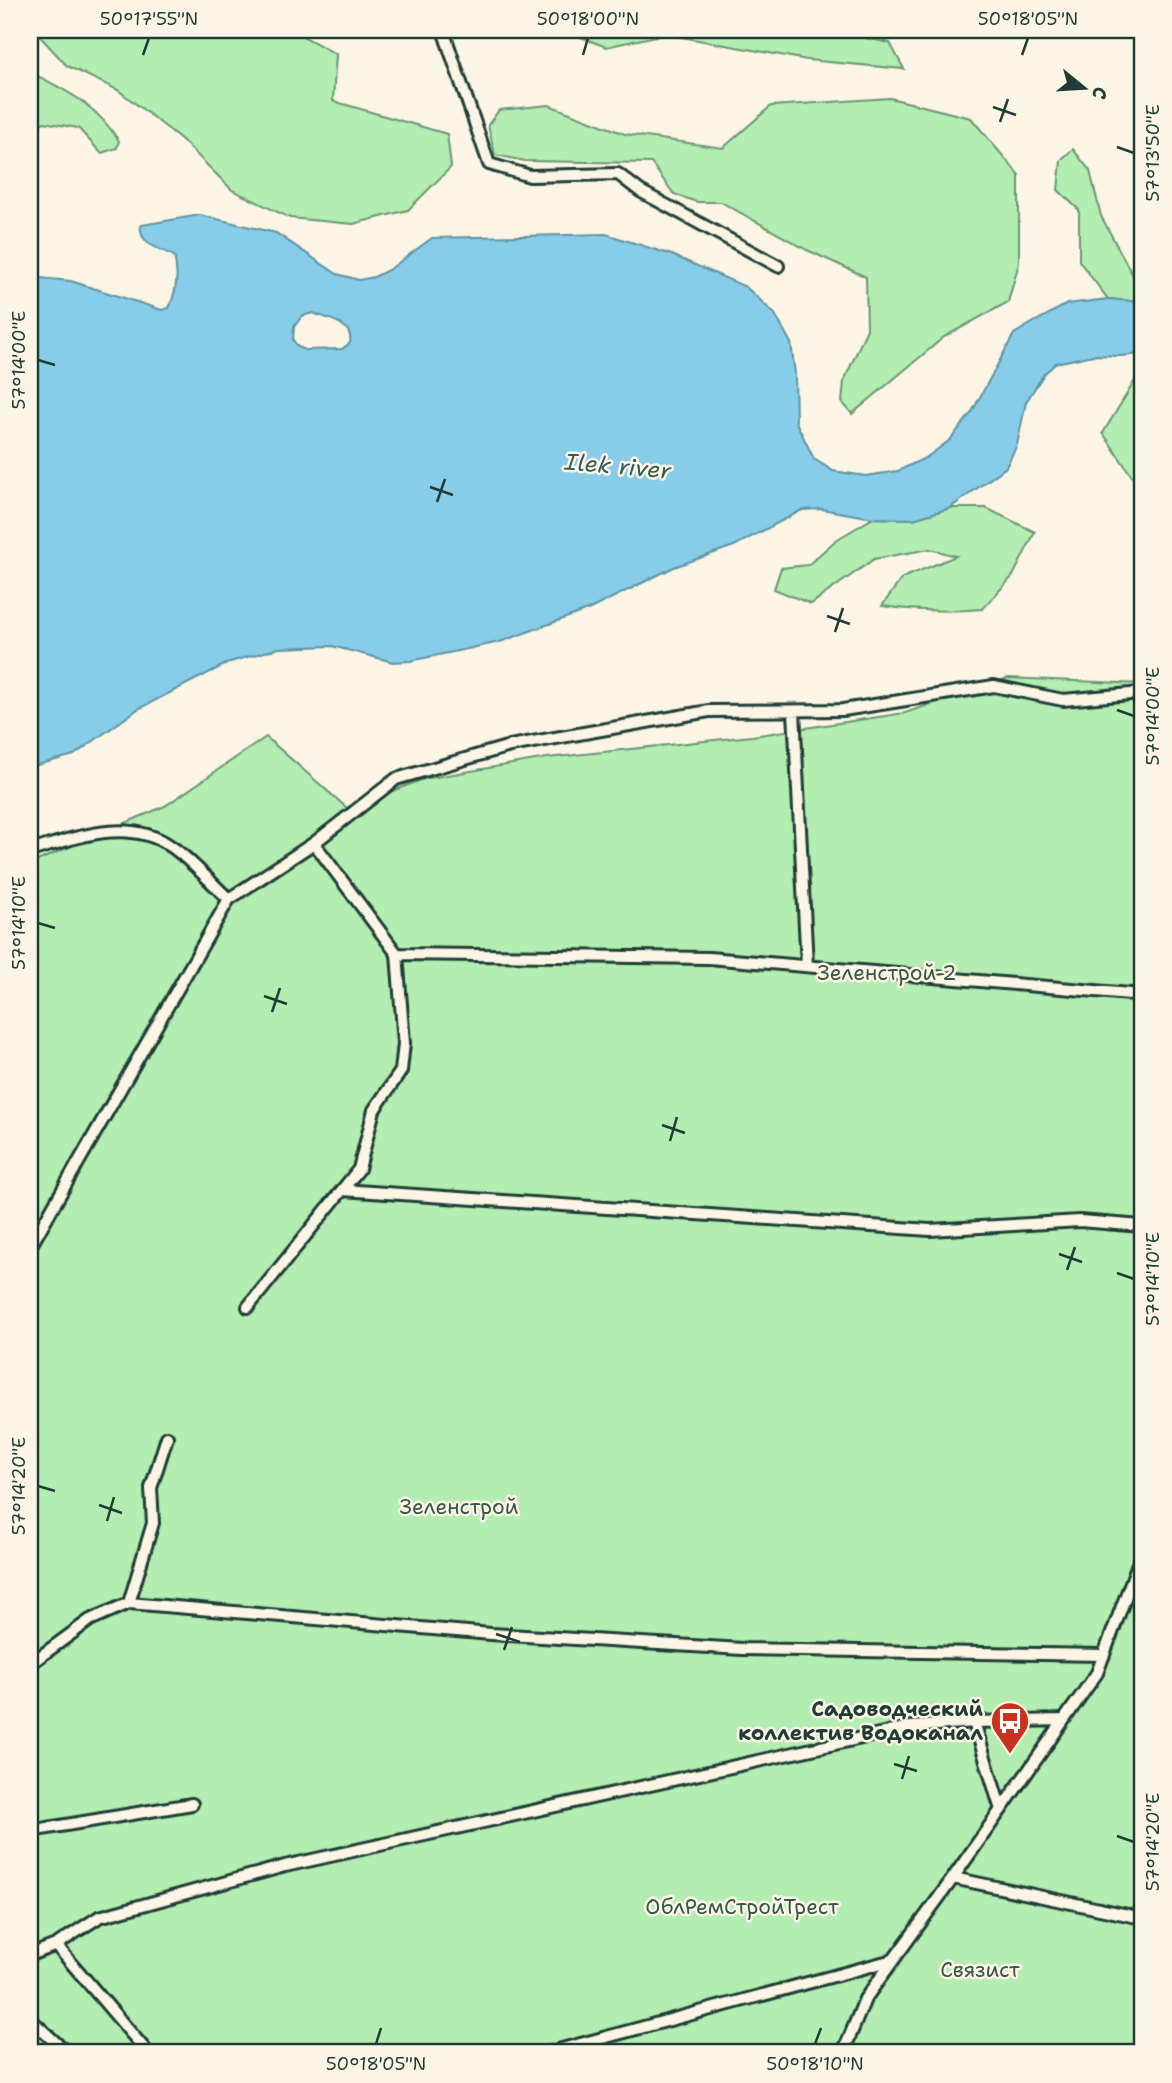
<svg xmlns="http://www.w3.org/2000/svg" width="1172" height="2083" font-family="'Shantell Sans',sans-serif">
<rect width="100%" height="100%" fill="#fcf5e5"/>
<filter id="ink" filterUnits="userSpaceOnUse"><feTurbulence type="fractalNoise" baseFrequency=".0143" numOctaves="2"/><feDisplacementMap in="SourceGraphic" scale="14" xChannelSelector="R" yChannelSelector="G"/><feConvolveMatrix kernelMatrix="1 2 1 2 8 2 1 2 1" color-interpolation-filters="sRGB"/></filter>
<g filter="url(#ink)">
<!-- green -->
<path fill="#b3edb2" stroke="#699573" stroke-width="2" d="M 34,30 L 292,30 L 336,54 L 333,101 L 447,134 L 451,167 L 408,210 L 353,224 L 290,218 L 232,190 L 181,139 L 118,90 L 67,66 Z
M 563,30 L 826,30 L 890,43 L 904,69 L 807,60 L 665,34 L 606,47 Z
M 30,72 C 68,92 95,103 119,141 L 117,148 L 101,153 L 78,128 L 44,122 L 30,131 Z
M 890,98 L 971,118 L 1019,175 L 1019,263 L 1008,302 L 944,337 L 852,414 L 842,402 L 844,381 L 867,329 L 866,277 L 807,250 L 721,202 L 697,202 L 674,194 L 651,163 L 525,161 L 495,155 L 488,125 L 499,110 L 549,105 L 625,134 L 723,148 L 771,106 Z
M 1073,149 L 1090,171 L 1101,216 L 1137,283 L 1142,283 L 1142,302 L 1108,299 L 1079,261 L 1079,210 L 1058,190 L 1061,160 Z
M 1142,369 L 1142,482 L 1133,478 L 1103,433 Z
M 950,508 L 986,508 L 1035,532 L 1013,576 L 982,609 C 948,612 916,611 882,606 L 902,578 L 956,556 L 930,549 L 874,559 L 811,604 L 774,589 L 781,568 L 808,565 L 836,540 L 873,518 L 913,519 Z
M 1008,678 L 1142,684 L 1142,2053 L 30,2053 L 30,864 L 165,806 L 266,737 L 347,808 L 424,779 L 547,758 L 752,736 L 905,713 Z"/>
<!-- water -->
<path fill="#87cce9" stroke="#5d93a1" stroke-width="2" fill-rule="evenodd" d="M 200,215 L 276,233 L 337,274 L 359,280 L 374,277 L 390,269 L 432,238 L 606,234 L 672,255 L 746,287 L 775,314 L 791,343 L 795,373 L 796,422 L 814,459 L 833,471 L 866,476 L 898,471 L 927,457 L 950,440 L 972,412 L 1014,334 L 1034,322 L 1067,304 L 1108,299 L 1142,302 L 1142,354 L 1120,356 L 1093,355 L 1056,363 L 1044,374 L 1026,402 L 1017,445 L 1006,467 L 950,508 L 913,519 L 873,518 L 821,509 L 802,510 L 734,546 L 674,567 L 590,609 L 500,642 L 410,661 L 393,662 L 332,646 L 279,648 L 230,662 L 138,709 L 74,755 L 30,767 L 30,277 L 71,281 L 162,310 L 169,308 C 177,290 179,274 174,256 C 159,248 138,244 141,225 ZM 313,313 C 328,319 354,323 350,343 L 342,349 L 305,350 L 298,347 L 293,340 L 294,327 L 302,316 Z"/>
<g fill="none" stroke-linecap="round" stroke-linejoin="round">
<!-- lane casing -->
<g stroke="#1f3d34" stroke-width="16">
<path id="lane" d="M 443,30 L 489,164 L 530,176 L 618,174 L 640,191 L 778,266
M 794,711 L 807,966
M 314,843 L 396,779 L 510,746 L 709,711 L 843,710 L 994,686 L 1063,700 L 1142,693
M 30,851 C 75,838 129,816 172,847 C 192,861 210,882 229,899
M 342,1190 L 930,1230 L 1080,1221 L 1142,1226
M 30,1247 L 229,899 L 314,843 L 397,954 L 709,958 L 1142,995
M 248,1307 L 359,1169 L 374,1110 L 401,1071 L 404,1043 L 397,954
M 129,1603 L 491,1634 L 742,1649 L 1104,1655
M 30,1664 L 90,1620 L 129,1603 L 153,1523 L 151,1488 L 167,1437
M 974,1722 L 1001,1810
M 30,1831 L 192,1804
M 953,1878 L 1142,1918
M 56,1945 L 148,2053
M 30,1955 L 56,1945 L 99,1917 L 285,1866 L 911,1727 L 974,1722 L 1064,1720
M 30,2019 L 67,2053
M 547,2053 L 893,1960
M 843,2053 L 865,1999 L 948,1885 L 1097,1673 L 1142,1553"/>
</g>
<!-- lane -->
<use href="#lane" stroke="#fcf5e5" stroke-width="10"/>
</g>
</g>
<!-- ticks -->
<path fill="none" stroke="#1f3d34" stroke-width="2.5" d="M 143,55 L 149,38M 583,55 L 588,38M 1022,55 L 1028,38M 993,107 L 1016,115M 1000,122 L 1008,99M 1117,147 L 1134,153M 38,360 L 55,365M 430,487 L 453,495M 437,502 L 445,479M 827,616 L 850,624M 835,632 L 843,608M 1117,710 L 1134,716M 38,923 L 55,928M 264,996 L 287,1004M 272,1012 L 280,988M 662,1125 L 685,1133M 670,1141 L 677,1117M 1059,1254 L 1082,1262M 1067,1270 L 1075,1247M 1117,1273 L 1134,1279M 38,1486 L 55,1491M 99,1505 L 122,1513M 107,1521 L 114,1497M 496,1634 L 520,1642M 504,1650 L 512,1627M 894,1764 L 917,1771M 902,1779 L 909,1756M 1117,1836 L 1134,1842M 376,2044 L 381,2028M 815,2044 L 821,2028"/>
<!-- icons -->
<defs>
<g id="bus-pin" transform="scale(2.0125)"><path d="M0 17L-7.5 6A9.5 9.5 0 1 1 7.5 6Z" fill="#c8321e" stroke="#fcf5e5"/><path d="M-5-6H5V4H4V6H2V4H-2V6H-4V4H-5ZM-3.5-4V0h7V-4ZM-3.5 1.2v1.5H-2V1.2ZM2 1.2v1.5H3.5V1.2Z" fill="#fff"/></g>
</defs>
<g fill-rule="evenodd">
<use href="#bus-pin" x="1010" y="1721"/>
</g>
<g text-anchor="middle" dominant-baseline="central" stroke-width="5" stroke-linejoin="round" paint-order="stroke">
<!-- park labels -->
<g font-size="21" fill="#355747" stroke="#fcf5e5">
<text x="887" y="973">Зеленстрой-2</text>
<text x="459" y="1507">Зеленстрой</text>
<text x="742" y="1907">ОблРемСтройТрест</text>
<text x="980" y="1970">Связист</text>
</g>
<!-- poi labels -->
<g font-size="21" font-weight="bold" fill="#1f3d34" stroke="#fcf5e5" text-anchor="end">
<text x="983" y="1709">Садоводческий<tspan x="983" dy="24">коллектив Водоканал</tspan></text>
</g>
<!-- water labels -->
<g font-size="23" font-style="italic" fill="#345a58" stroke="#fcf5e5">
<text transform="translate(618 466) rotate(5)">Ilek river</text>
</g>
</g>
<!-- margin -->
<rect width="1172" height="2083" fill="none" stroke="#fcf5e5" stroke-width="77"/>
<!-- north arrow -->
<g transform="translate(1084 88) rotate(108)" stroke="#fcf5e5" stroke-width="5" paint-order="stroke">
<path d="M0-5L12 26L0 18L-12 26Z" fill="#1f3d34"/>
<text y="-10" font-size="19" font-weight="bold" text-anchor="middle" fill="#1f3d34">С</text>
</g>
<rect x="38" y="38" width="1096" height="2006" fill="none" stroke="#1f3d34" stroke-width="2.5"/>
<g font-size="18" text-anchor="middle" fill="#1f3d34">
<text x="149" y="25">50°17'55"N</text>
<text x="588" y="25">50°18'00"N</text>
<text x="1028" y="25">50°18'05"N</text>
<text transform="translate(1153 153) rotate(-90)" y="6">57°13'50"E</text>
<text transform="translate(19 360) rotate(-90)" y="6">57°14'00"E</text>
<text transform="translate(1153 716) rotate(-90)" y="6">57°14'00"E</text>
<text transform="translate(19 923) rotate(-90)" y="6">57°14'10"E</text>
<text transform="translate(1153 1279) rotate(-90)" y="6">57°14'10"E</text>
<text transform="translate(19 1486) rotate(-90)" y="6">57°14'20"E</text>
<text transform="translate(1153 1842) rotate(-90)" y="6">57°14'20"E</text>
<text x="376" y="2070">50°18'05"N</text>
<text x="815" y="2070">50°18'10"N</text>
</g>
</svg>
